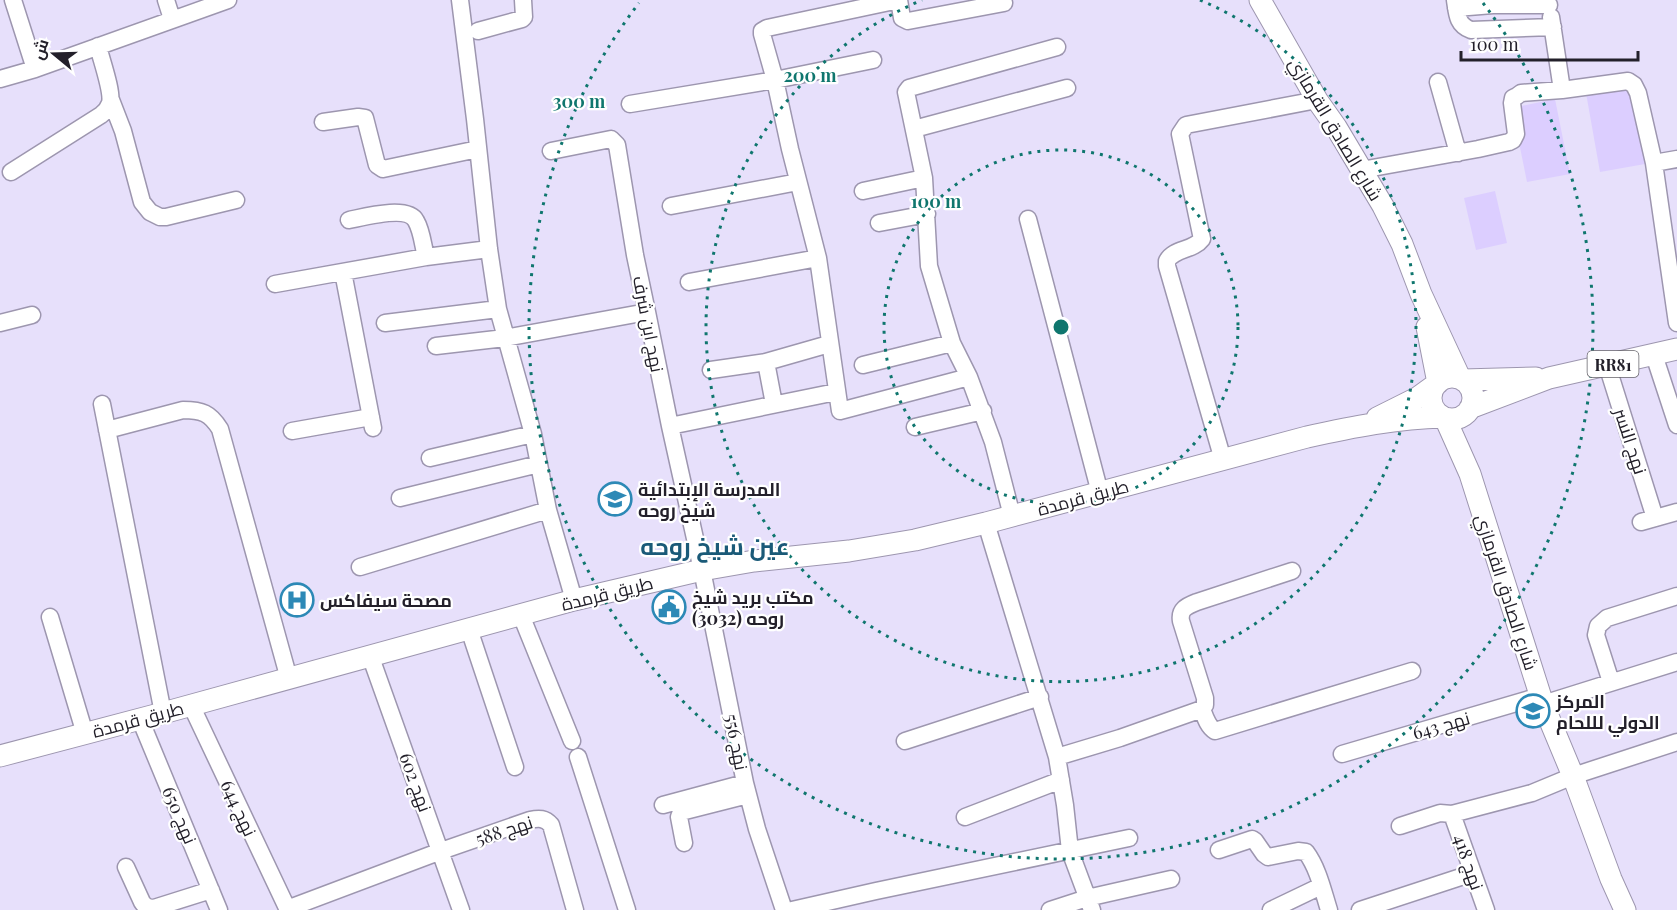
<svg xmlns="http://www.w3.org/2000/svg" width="1677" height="910" font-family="'Playfair Display',Cairo,serif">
<rect width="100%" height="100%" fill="#e7e0fb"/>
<!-- green -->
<path fill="#dcceff" d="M 1631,84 L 1645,164 L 1600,172 L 1586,93 Z
M 1555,99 L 1570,174 L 1527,182 L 1512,108 Z
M 1495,191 L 1507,243 L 1476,250 L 1464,198 Z"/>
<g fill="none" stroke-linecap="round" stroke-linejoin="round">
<!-- minor casing -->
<g stroke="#9d96af" stroke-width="19">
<path id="minor" d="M 13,0 L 35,69
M 166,0 L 172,19
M 460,0 L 475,119 L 489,249 L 498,309 L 533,434 L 548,510 L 574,600
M 899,0 L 767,28 L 762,31 L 762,34 L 775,80 L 790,149 L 818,258 L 840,411 L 969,377
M 899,0 L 902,18 L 908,21 L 1004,3
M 1455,0 C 1457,14 1457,25 1471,30 L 1553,27
M 1456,8 L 1493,5 L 1549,5
M 1551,17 L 1562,90
M 478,31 L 522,19 L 524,17 L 523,0
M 0,79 L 35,69 L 228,0
M 1438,82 L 1458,153
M 111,100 L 123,131 L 142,202 L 150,212 L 160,217 L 166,217 L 236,200
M 630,104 L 775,80 L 873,60
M 323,122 L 358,117 L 365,118 L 377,165 L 383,169 L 478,149
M 914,129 L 1067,88
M 551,151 L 611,139 L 617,145 L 635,255 L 647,312 L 670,426 L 702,570 L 745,783 L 757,829 L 784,910
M 1654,163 L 1677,159
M 1361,170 L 1478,149 L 1509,142 L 1513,140 L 1516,134 L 1512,103 L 1513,98 L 1517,96 L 1521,93 L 1562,90 L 1628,81 L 1634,85 L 1638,93 L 1654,163 L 1677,323
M 11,172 L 101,115 C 105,112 108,109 110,103 C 113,92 101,59 98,46
M 863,191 L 924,178
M 671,206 L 798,182
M 1028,219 L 1100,493
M 349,220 C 364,217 408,205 416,221 C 422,231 423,246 426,257
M 879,223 L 927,214
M 343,272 L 373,428
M 689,282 L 818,258
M 275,284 L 426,257 L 489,249
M 0,323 L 32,315
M 385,323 L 498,309
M 436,346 L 505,338 L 647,312
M 1654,355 L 1677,425
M 766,362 L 774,404
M 863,365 L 952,343
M 1607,365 L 1655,518
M 711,370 L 766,362 L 829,344
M 102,404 L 163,713
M 670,426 L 836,392
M 915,427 L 983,411
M 107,430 L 183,410 C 202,410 210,413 220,429 L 289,679
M 292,431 L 371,417
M 430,458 L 533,434
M 1223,460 L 1167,266 L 1167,261 C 1174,248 1193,251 1202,239 L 1180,134 L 1186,125 L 1317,100
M 400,498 L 539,464
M 1012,516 L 993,442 L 969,377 L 952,343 L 929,266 L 924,178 L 906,92 L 909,88 L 1057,47
M 1641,522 L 1677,512
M 986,523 L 1057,757 L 1065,805 L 1070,851 L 1092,910
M 360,567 L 548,510
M 521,615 L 572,741
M 50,617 L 85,734
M 469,629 L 515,767
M 370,655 L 461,910
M 1611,682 L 1596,635 L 1598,626 L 1607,618 L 1677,596
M 1543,704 L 1677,662
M 191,705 L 288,910
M 1202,709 C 1205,717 1208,727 1215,731 L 1412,671
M 140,719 L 219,910
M 905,741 L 1040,697
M 1342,754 L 1540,696
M 578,757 L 627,910
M 1057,757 L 1120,738 L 1202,709 L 1205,705 L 1205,698 L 1181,621 C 1179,609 1187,606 1197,602 L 1292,571
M 663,805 L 745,783
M 1452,814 L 1486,910
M 965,817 L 1061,780
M 1400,826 L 1440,813 L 1452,814 L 1532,793 L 1573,776 L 1677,742
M 684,843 L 679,817 L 681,812 L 748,795
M 1219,850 L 1252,839 L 1255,841 L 1264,854 L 1268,857 L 1298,851 L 1306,852 C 1318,868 1323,891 1329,910
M 126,867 L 142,902 C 145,907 149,908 154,908 L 211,890
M 287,909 L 441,851 L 530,820 C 539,818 545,818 551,825 L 575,910
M 792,910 L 876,891 L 1129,838
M 1050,910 L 1087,898 L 1171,879
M 1271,910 L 1321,886
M 1360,910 L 1473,873"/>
</g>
<!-- major casing -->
<g stroke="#9d96af" stroke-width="23">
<path id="major" d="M 1260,0 L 1317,100 L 1336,127 L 1383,206 L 1402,244 L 1421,294 L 1460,378
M 1427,327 L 1438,383
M1431 398a21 21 0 1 1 42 0a21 21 0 1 1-42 0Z
M 1463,380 L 1536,378
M 1470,408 L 1549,378 L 1677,349
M 1377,418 L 1417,398 L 1435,385
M 1445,418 L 1470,474 L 1543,704 L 1573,776 L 1611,879 L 1625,910
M 0,756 L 163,713 L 574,600 L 702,570 L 754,561 L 849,551 L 915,540 L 986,523 L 1307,437 C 1352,427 1397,418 1443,417"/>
</g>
<!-- minor -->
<use href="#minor" stroke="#fff" stroke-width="16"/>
<!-- major -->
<use href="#major" stroke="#fff" stroke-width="21"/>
</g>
<!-- distance rings -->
<g fill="none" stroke="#0f766e" stroke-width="3" stroke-dasharray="3 6">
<circle cx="1061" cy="327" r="177"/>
<path d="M1200 0A355 355 0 1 1 922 0"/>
<path d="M1483 3A532 532 0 1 1 639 3"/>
</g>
<!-- icons -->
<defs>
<g id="school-ring" transform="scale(1.725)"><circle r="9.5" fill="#fff" stroke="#2d89b6" stroke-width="1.5"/><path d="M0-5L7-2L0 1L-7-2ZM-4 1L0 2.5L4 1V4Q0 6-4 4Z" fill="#2d89b6"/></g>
<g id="hospital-ring" transform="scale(1.725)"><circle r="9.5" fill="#fff" stroke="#2d89b6" stroke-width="1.5"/><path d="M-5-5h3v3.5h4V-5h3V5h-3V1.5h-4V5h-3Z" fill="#2d89b6"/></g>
<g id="civic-ring" transform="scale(1.725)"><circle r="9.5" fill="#fff" stroke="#2d89b6" stroke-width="1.5"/><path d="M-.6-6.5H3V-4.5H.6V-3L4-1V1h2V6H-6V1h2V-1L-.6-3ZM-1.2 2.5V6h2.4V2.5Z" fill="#2d89b6"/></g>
</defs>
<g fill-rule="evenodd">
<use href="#school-ring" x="615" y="499"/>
<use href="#hospital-ring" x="297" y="600"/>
<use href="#civic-ring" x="669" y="607"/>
<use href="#school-ring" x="1533" y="711"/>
</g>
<g text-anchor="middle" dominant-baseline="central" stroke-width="4.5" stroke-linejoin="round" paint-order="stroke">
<!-- shield labels -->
<rect fill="#fff" stroke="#65636a" stroke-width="1.5" x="1587.5" y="351" width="51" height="26" rx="4.5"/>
<g font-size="16" font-weight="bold" fill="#23202a">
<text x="1613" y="364">RR81</text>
</g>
<!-- street labels -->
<g font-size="18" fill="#23202a" stroke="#fff">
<text transform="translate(1336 129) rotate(59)">شارع الصادق القرمازي</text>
<text transform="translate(649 324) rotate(79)">نهج ابن شرف</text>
<text transform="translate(1631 441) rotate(72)">نهج النسر</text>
<text transform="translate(1083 497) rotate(-15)">طريق قرمدة</text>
<text transform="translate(1507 592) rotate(72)">شارع الصادق القرمازي</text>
<text transform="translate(607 593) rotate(-14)">طريق قرمدة</text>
<text transform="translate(138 719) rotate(-15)">طريق قرمدة</text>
<text transform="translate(1441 725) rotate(-16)">نهج 643</text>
<text transform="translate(737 742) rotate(79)">نهج 556</text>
<text transform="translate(416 782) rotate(70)">نهج 602</text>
<text transform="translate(239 808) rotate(65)">نهج 644</text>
<text transform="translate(180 815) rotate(67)">نهج 650</text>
<text transform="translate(504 830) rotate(-18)">نهج 588</text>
<text transform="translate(1469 862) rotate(71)">نهج 418</text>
</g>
<!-- poi labels -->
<g font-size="18" font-weight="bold" fill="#23202a" stroke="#fff" text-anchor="start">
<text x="638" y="489">المدرسة الإبتدائية<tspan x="638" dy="21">شيخ روحه</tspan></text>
<text x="692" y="597">مكتب بريد شيخ<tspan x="692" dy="21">روحه (3032)</tspan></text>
<text x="320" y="600">مصحة سيفاكس</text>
<text x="1556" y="701">المركز<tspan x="1556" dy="21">الدولي لللحام</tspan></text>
</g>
<!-- district labels -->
<g font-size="24" font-weight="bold" fill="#1a5a78" stroke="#fff">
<text x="715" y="545">عين شيخ روحه</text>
</g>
</g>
<circle cx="1061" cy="327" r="9" fill="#0f766e" stroke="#fff" stroke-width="3"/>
<g font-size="18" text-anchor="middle" font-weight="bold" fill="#0f766e" stroke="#fff" stroke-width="4.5" stroke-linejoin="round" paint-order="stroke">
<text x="810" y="82">200 m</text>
<text x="579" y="108">300 m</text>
<text x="936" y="208">100 m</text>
</g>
<!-- north arrow -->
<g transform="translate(54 54) rotate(289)" stroke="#ffffff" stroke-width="4.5" paint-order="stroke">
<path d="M0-4.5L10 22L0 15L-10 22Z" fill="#23202a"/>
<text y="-9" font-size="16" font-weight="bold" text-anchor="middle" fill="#23202a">ش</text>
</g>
<!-- scale -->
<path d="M1461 51v9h177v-9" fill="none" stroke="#23202a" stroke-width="3"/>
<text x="1470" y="51" font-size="18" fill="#23202a" stroke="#ffffff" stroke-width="4.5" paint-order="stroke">100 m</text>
</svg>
